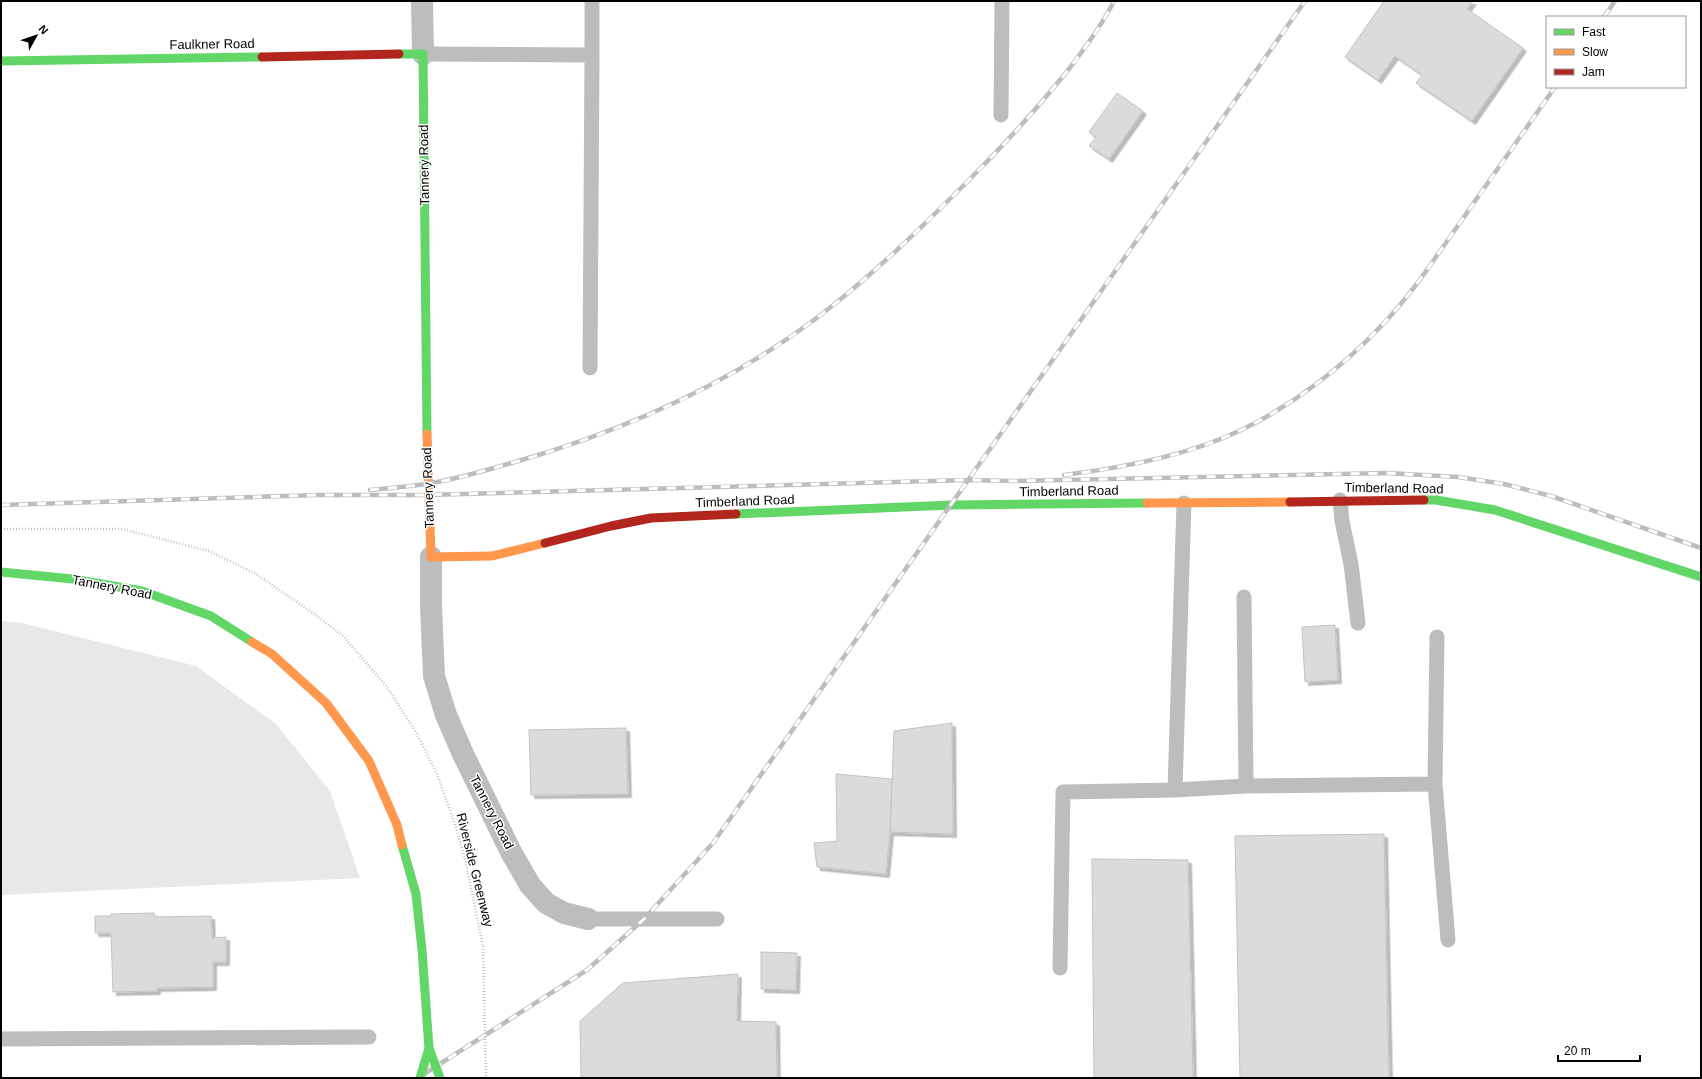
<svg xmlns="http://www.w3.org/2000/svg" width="1702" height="1079" font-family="Arial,sans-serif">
<defs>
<filter id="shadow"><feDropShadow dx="3.5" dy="3.5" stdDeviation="0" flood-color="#0004"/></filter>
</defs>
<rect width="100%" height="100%" fill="#fff"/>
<!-- green -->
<path fill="#e8e8e8" d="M 1,621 L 22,623 L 196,666 L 276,724 L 330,791 L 360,878 L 1,895 Z"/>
<!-- building -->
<path fill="#dbdbdb" stroke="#c3c3c3" filter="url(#shadow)" d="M 1384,1 L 1473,1 L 1467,9 L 1523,48 L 1472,121 L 1416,83 L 1422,75 L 1395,56 L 1378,80 L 1345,57 Z
M 1117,93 L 1143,111 L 1109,159 L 1089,146 L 1096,137 L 1089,132 Z
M 1335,625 L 1338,680 L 1305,682 L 1302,627 Z
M 952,723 L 953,834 L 890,832 L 894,731 Z
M 626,728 L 628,794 L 531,795 L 529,730 Z
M 836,774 L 892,779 L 890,832 L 886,874 L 817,867 L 814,843 L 837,841 Z
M 1384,834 L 1389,1078 L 1240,1078 L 1235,836 Z
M 1092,859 L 1188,860 L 1193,1078 L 1094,1078 Z
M 154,913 L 155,917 L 211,916 L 212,938 L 226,937 L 226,962 L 213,962 L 213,987 L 157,988 L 157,991 L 113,992 L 111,933 L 95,933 L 95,916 L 111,916 L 111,914 Z
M 761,952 L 797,953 L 796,990 L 761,989 Z
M 738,974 L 737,1021 L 776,1022 L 777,1078 L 581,1078 L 580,1021 L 623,983 Z"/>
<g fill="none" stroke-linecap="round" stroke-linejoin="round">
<!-- path -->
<path stroke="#c2c2c2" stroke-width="2.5" stroke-dasharray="1 2" stroke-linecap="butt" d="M 1,529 L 122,529 L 209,551 L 256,574 L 313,613 L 343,636 L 387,687 L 416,732 L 437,774 L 454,821 L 465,859 L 483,946"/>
<!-- lane -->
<path stroke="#bdbdbd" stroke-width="15" d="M 423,54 L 592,55 L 590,368
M 592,55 L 592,1
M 1001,115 L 1002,1
M 1340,500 L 1342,521 L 1351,564 L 1358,623
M 1184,503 L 1175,790 L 1246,786 L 1435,784 L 1437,637
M 1244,597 L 1246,786
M 1435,784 L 1448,940
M 588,919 L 717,919
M 1060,968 L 1063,792 L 1175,790
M 1,1039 L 369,1037"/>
<!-- street -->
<path stroke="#bdbdbd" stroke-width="22" d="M 422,1 L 423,54
M 431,557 L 431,606 L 434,676 L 446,715 L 463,754 L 511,852 L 530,885 L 546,903 L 564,913 L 588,919"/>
<!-- fast -->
<path stroke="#63d668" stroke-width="9" d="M 399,54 L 423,54 L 427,434
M 1,61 L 262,57
M 1424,500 L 1436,500 L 1495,510 L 1701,577
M 736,514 L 952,505 L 1147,503
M 1,572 L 73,579 L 142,591 L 211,616 L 252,642
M 402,845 L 416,894 L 422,950 L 429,1048"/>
<!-- slow -->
<path stroke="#ff974d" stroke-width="9" d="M 427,434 L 431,557 L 492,556 L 545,543
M 1147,503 L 1290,502
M 252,642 L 272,654 L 326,703 L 369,761 L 397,825 L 402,845"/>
<!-- jam -->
<path stroke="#b3261e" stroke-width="9" d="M 262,57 L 399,54
M 1290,502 L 1424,500
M 545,543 L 611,526 L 651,518 L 736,514"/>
<!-- rail casing -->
<g stroke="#bdbdbd" stroke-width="4.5">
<path id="rail" d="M 1604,17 L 1615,1
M 1064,475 C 1121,468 1187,456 1239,431 C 1292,406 1343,367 1383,324 C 1412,294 1435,258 1459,224 C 1491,179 1523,133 1555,87
M 370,490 C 388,488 407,487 425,484 C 455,480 486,470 515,462 C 623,431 724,387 814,320 C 870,278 920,229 969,180 C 1003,146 1035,111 1065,74 C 1083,51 1101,27 1114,1
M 1,505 L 317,495 L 427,495 L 968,480 L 1013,481 L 1387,473 L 1458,477 L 1504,484 L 1551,496 L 1701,548
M 418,1078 L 587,970 L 644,919 L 713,843 L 1305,1"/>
</g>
<!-- rail -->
<use href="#rail" stroke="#fff" stroke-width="3" stroke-dasharray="9" stroke-linecap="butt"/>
<!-- path-bridge -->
<path stroke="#c2c2c2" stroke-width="2.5" stroke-dasharray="1 2" stroke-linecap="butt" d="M 483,946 L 486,1078"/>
<!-- fast-bridge -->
<path stroke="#63d668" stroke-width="9" d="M 429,1048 L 440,1078
M 420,1078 L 429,1048"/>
</g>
<g text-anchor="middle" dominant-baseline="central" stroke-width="3" stroke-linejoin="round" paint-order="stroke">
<!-- street labels -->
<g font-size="13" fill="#000" stroke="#fff">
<text transform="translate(212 44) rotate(-1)">Faulkner Road</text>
<text transform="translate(424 165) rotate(-91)">Tannery Road</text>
<text transform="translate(428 488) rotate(-92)">Tannery Road</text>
<text transform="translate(1394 488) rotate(1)">Timberland Road</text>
<text transform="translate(1069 491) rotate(-1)">Timberland Road</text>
<text transform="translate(745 501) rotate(-2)">Timberland Road</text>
<text transform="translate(112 587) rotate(11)">Tannery Road</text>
<text transform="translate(492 812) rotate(63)">Tannery Road</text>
<text transform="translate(475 870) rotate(76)">Riverside Greenway</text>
</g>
</g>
<!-- border -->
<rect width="1702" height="1079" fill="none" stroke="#000000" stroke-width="4"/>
<!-- legend -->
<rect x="1546" y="16" width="140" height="72" fill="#ffffff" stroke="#999999"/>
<rect x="1554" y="29" width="20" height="6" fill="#63d668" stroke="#999999"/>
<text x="1582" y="36" font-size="12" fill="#000000">Fast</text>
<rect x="1554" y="49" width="20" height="6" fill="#ff974d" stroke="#999999"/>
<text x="1582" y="56" font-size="12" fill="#000000">Slow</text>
<rect x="1554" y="69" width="20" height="6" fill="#b3261e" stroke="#999999"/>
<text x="1582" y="76" font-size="12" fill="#000000">Jam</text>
<!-- north arrow -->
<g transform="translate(36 36) rotate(50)" stroke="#ffffff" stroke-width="3" paint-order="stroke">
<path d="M0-3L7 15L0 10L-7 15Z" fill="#000000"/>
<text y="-6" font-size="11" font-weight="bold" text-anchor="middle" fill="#000000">N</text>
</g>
<!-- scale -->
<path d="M1558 1055v6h82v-6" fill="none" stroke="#000000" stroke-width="2"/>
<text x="1564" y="1055" font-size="12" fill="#000000" stroke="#ffffff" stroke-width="3" paint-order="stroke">20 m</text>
</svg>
